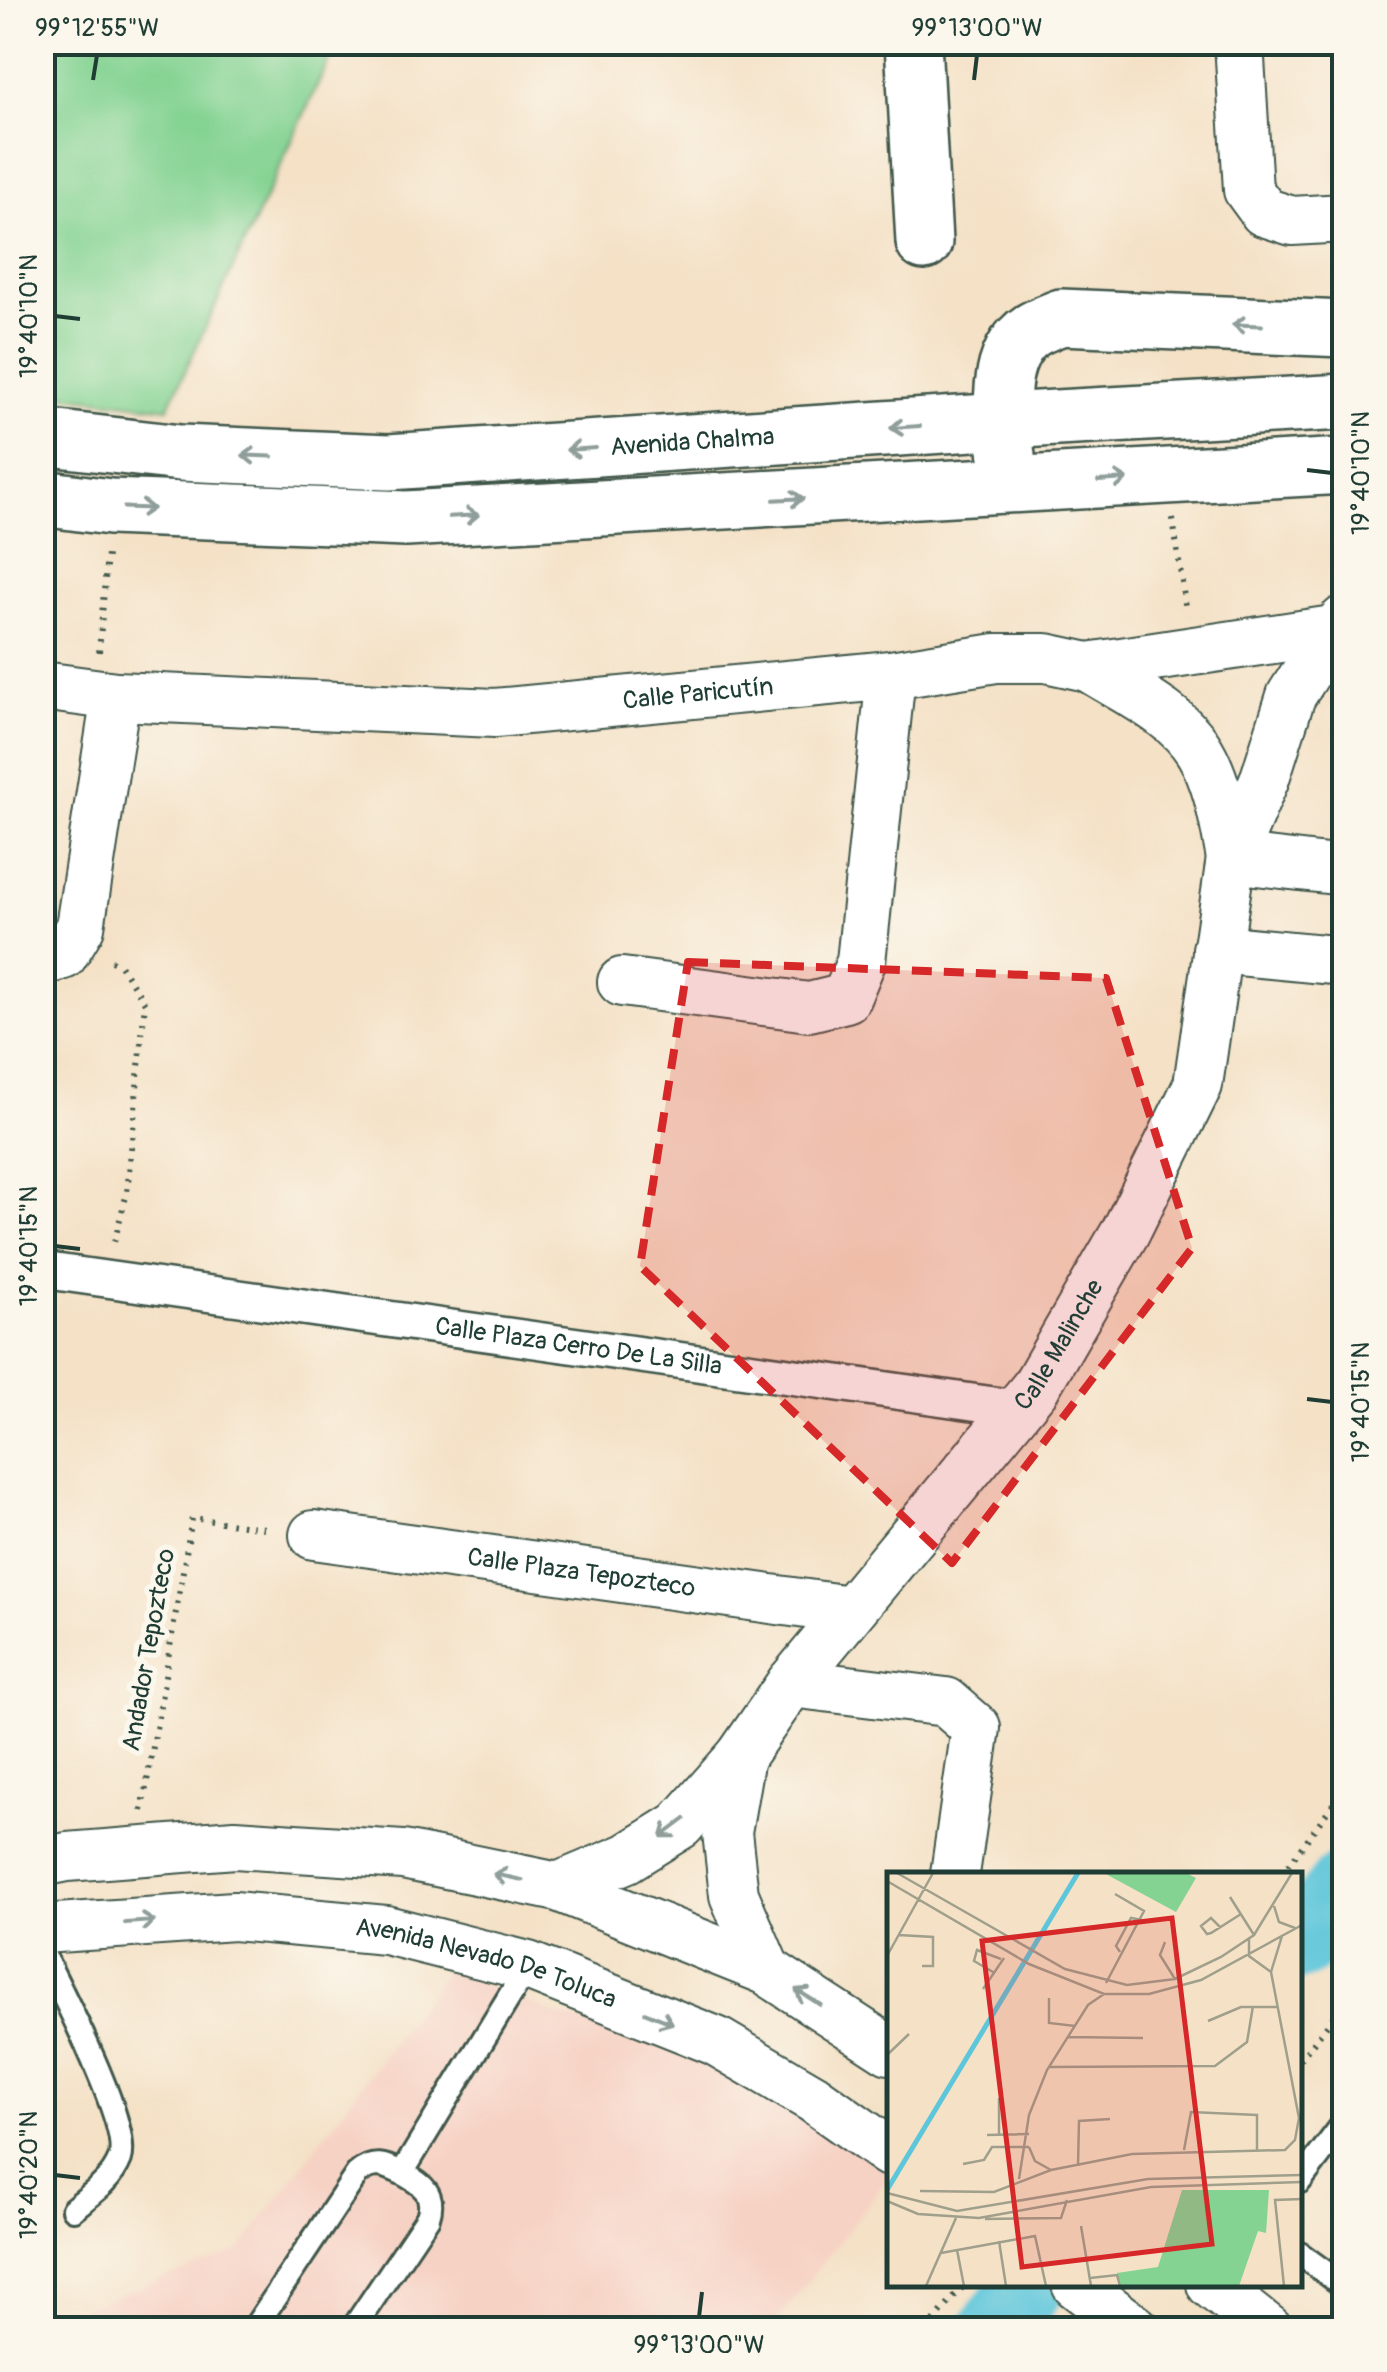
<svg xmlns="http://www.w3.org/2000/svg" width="1387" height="2372" font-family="Pangolin,sans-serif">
<rect width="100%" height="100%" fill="#fbf7ec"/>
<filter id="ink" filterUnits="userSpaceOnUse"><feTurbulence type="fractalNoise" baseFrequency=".01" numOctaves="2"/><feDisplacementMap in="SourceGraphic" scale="20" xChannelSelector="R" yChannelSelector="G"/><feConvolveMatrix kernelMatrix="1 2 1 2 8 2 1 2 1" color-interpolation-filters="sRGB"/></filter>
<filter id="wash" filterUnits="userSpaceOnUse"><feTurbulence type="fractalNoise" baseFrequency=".0048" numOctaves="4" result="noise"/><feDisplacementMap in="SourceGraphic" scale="40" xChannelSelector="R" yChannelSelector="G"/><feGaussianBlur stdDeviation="2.25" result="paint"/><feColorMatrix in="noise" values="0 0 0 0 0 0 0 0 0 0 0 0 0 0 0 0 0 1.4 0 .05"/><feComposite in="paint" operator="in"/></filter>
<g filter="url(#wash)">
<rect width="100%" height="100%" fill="#f4e1c6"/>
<!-- built -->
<path fill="#f6d2c4" d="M 447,1969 L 560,2016 L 722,2052 L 889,2148 L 889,2177 L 771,2329 L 43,2330 L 43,2322 L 239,2251 Z"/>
<!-- green -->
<path fill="#84d393" stroke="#528864" stroke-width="2.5" d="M 43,42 L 337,43 L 168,408 L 43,393 Z"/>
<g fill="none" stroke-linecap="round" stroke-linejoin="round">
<!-- river -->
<path stroke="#5ec6da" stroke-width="72" d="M 1300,1944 L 1344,1887
M 995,2330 L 1030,2284"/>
</g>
</g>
<g filter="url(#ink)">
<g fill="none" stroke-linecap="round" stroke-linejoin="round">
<!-- service casing -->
<g stroke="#3f564a" stroke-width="28">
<path id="service" d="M 42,1952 C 60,1989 132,2126 120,2159 C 111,2182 91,2194 73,2209
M 1300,2181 L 1344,2123
M 1300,2254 L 1344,2286
M 253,2330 L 357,2174 C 373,2160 385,2165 402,2173 L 528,1966
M 352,2330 L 428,2217 C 436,2193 422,2184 402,2173"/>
</g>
<!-- pedestrian casing -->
<g stroke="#3f564a" stroke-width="40">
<g id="pedestrian">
<path id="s1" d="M 42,1270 L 1015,1408"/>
</g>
</g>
<!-- minor casing -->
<g stroke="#3f564a" stroke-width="52">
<g id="minor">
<path d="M 1239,42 L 1248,190 L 1264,212 L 1292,221 L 1344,218"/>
<path d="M 1088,667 C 1126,691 1177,713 1200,752 C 1219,784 1224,823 1231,858"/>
<path id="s2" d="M 42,686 L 116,696 L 495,713 L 891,675 L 996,658 L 1046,658 L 1088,667 L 1333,630 L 1344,620"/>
<path d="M 1231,858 L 1344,871"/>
<path d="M 1217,949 L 1344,961"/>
<path d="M 42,962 L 63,955 L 80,927 L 116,696"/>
<path d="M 622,982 L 809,1007 L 846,998 L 861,962 L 891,675"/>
<path id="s3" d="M 314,1535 L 850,1610"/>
<path d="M 791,1683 L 946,1702 L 976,1728 L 955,1874"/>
<path d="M 740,1757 L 727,1832 L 734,1895 L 766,1970"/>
<path d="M 42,1862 L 67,1857 L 235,1844 L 403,1855 L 558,1887 L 766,1970 L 889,2050"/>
<path id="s4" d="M 558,1887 L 627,1858 L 680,1825 L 740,1757 L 791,1683 L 1035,1388 L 1126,1231 L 1198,1085 L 1231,858 L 1265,778 L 1291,696 L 1333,630"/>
<path id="s5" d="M 42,1929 L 234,1916 L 386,1930 L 528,1966 L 716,2041 L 813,2098 L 889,2152"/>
<path d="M 1076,2284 L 1136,2330"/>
<path d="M 1211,2284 L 1269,2330"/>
</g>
</g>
<!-- tertiary casing -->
<g stroke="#3f564a" stroke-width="60">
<path id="tertiary" d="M 913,42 L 924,242"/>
</g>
<!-- secondary casing -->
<g stroke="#3f564a" stroke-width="60">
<g id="secondary">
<path id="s6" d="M 42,437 L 180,453 L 389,462 L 1003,421 L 1344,402"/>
<path d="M 1007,456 C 1002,417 993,356 1032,330 C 1040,325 1051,321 1061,317 L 1344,329"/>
<path d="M 42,498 L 110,507 L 406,519 L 1344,466"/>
</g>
</g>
<!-- path -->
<path stroke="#3f564a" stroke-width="6" stroke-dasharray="2.5 8" stroke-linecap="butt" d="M 1173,519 L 1186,611
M 99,652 L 107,554
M 111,961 L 120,965 L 145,1003 L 127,1193 L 114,1242
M 142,1811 L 192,1518 L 272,1529
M 1282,1874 L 1344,1789
M 1300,2060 L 1344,2003
M 927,2330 L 965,2284"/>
<!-- service -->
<use href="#service" stroke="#fff" stroke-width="22"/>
<!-- pedestrian -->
<use href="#pedestrian" stroke="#fff" stroke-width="35"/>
<!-- minor -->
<use href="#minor" stroke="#fff" stroke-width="48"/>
<!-- tertiary -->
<use href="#tertiary" stroke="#fff" stroke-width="55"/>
<!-- secondary -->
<use href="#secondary" stroke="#fff" stroke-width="55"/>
</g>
<!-- one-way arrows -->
<defs><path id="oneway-shaft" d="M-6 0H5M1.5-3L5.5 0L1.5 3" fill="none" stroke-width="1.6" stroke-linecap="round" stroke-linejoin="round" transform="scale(2.5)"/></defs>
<g stroke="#8f9e9a">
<use href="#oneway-shaft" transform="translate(1247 325) rotate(-178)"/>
<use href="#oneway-shaft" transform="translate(905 427) rotate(176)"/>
<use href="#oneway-shaft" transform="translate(581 449) rotate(176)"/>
<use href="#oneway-shaft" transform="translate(257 456) rotate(-178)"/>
<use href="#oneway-shaft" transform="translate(1113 480) rotate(-4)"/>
<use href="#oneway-shaft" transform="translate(789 499) rotate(-3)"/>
<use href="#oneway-shaft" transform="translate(139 508) rotate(2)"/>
<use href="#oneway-shaft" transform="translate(464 516) rotate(-3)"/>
<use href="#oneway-shaft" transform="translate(673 1828) rotate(143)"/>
<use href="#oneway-shaft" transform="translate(508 1877) rotate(-168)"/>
<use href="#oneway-shaft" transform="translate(140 1922) rotate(-4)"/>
<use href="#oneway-shaft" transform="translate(808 1997) rotate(-148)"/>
<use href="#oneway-shaft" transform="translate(659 2018) rotate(22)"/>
</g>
</g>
<!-- marked area -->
<path fill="#d62828" fill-opacity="0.2" stroke="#d62828" stroke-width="8" stroke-dasharray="20 12" stroke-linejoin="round" d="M 688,962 L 1106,978 L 1192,1248 L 952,1563 L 640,1266 Z"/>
<!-- ticks -->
<path fill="none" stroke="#1f3d34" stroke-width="4" d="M 93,80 L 97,55M 974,80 L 977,55M 55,316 L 80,319M 1307,470 L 1332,473M 55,1246 L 80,1249M 1307,1399 L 1332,1402M 55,2175 L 80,2178M 699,2317 L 702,2292"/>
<g text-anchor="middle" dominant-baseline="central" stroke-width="10" stroke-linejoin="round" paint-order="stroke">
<!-- street labels -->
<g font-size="25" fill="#1f3d34" stroke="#fbf7ec">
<text stroke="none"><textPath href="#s6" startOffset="652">Avenida Chalma</textPath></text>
<text stroke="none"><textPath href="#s2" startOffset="658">Calle Paricutín</textPath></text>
<text stroke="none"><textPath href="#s4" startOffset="750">Calle Malinche</textPath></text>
<text stroke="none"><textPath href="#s1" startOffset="542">Calle Plaza Cerro De La Silla</textPath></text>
<text stroke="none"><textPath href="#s3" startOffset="270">Calle Plaza Tepozteco</textPath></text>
<text transform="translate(149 1650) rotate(-80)">Andador Tepozteco</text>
<text stroke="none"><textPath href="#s5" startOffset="450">Avenida Nevado De Toluca</textPath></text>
</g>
</g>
<!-- overview -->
<g transform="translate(887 1872)">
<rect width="415" height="415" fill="#f4e1c6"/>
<path d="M 217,1 L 299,1 L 309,6 L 289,40 ZM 295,318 L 382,318 L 379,361 L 371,359 L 352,414 L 232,414 L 230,401 L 271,395 Z" fill="#84d393"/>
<path fill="none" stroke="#5ec6da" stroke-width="5" d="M 0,318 L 191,1"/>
<path fill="none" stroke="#9f9f8c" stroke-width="2.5" d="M 10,1 L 178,97 L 240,113 L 288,107 L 334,85 L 367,63 L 405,1M 0,9 L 142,92 L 217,122 L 262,122 L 314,108 L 415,53M 343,25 L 367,63M 387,34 L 392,50 L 408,56M 333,55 L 324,46 L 314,54 L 320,62 L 324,61 L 354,42M 12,63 L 46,65 L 46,94 L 35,94M 362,67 L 362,84 L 384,100M 278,70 L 273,83 L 288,107M 233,80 L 229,74 L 244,46 L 255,48M 0,84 L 46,1M 106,100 L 87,89 L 90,78 L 114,87M 219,111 L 257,39 L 228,22M 96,117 L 117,86M 162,126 L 162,151 L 188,154M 321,149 L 354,135 L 391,135M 181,165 L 256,166M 0,183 L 22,162M 162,195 L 328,194 L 360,170 L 366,134M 100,263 L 142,262M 112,263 L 112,226M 142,275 L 148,289 L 164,298M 297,278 L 304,240 L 370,243 L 370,279M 76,292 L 97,288 L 105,275 L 142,275M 191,294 L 192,249 L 223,247M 132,307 L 142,243 L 160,198 L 201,133 L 217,122M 33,319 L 107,320 L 164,298 L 245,282 L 398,278 L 408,268 L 412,246 L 384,100 L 395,64M 0,321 L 70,339 L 261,307 L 415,303M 0,329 L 31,342 L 92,346 L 264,315 L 415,310M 98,347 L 174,346 L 180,328M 194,354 L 204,414M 112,369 L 119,414M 70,378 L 77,414M 54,381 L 148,364 L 159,414M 203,406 L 230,403 L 233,414M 39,414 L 69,346M 397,414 L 388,328 L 415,327"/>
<path fill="#d62828" fill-opacity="0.15" stroke="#d62828" stroke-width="5" d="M 285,46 L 325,372 L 135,395 L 95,69 Z"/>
<rect width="415" height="415" fill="none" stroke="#1f3d34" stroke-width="5"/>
</g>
<!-- margin -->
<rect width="1387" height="2372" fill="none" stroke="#fbf7ec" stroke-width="110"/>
<rect x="55" y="55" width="1277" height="2262" fill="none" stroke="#1f3d34" stroke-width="4"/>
<g font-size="25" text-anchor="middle" fill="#1f3d34">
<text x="97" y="36">99°12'55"W</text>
<text x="977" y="36">99°13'00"W</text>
<text transform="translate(28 316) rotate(-90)" y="9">19°40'10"N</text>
<text transform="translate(1360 473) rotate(-90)" y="9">19°40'10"N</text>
<text transform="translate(28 1246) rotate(-90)" y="9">19°40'15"N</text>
<text transform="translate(1360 1402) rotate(-90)" y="9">19°40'15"N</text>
<text transform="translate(28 2175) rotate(-90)" y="9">19°40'20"N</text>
<text x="699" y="2353">99°13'00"W</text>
</g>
</svg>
